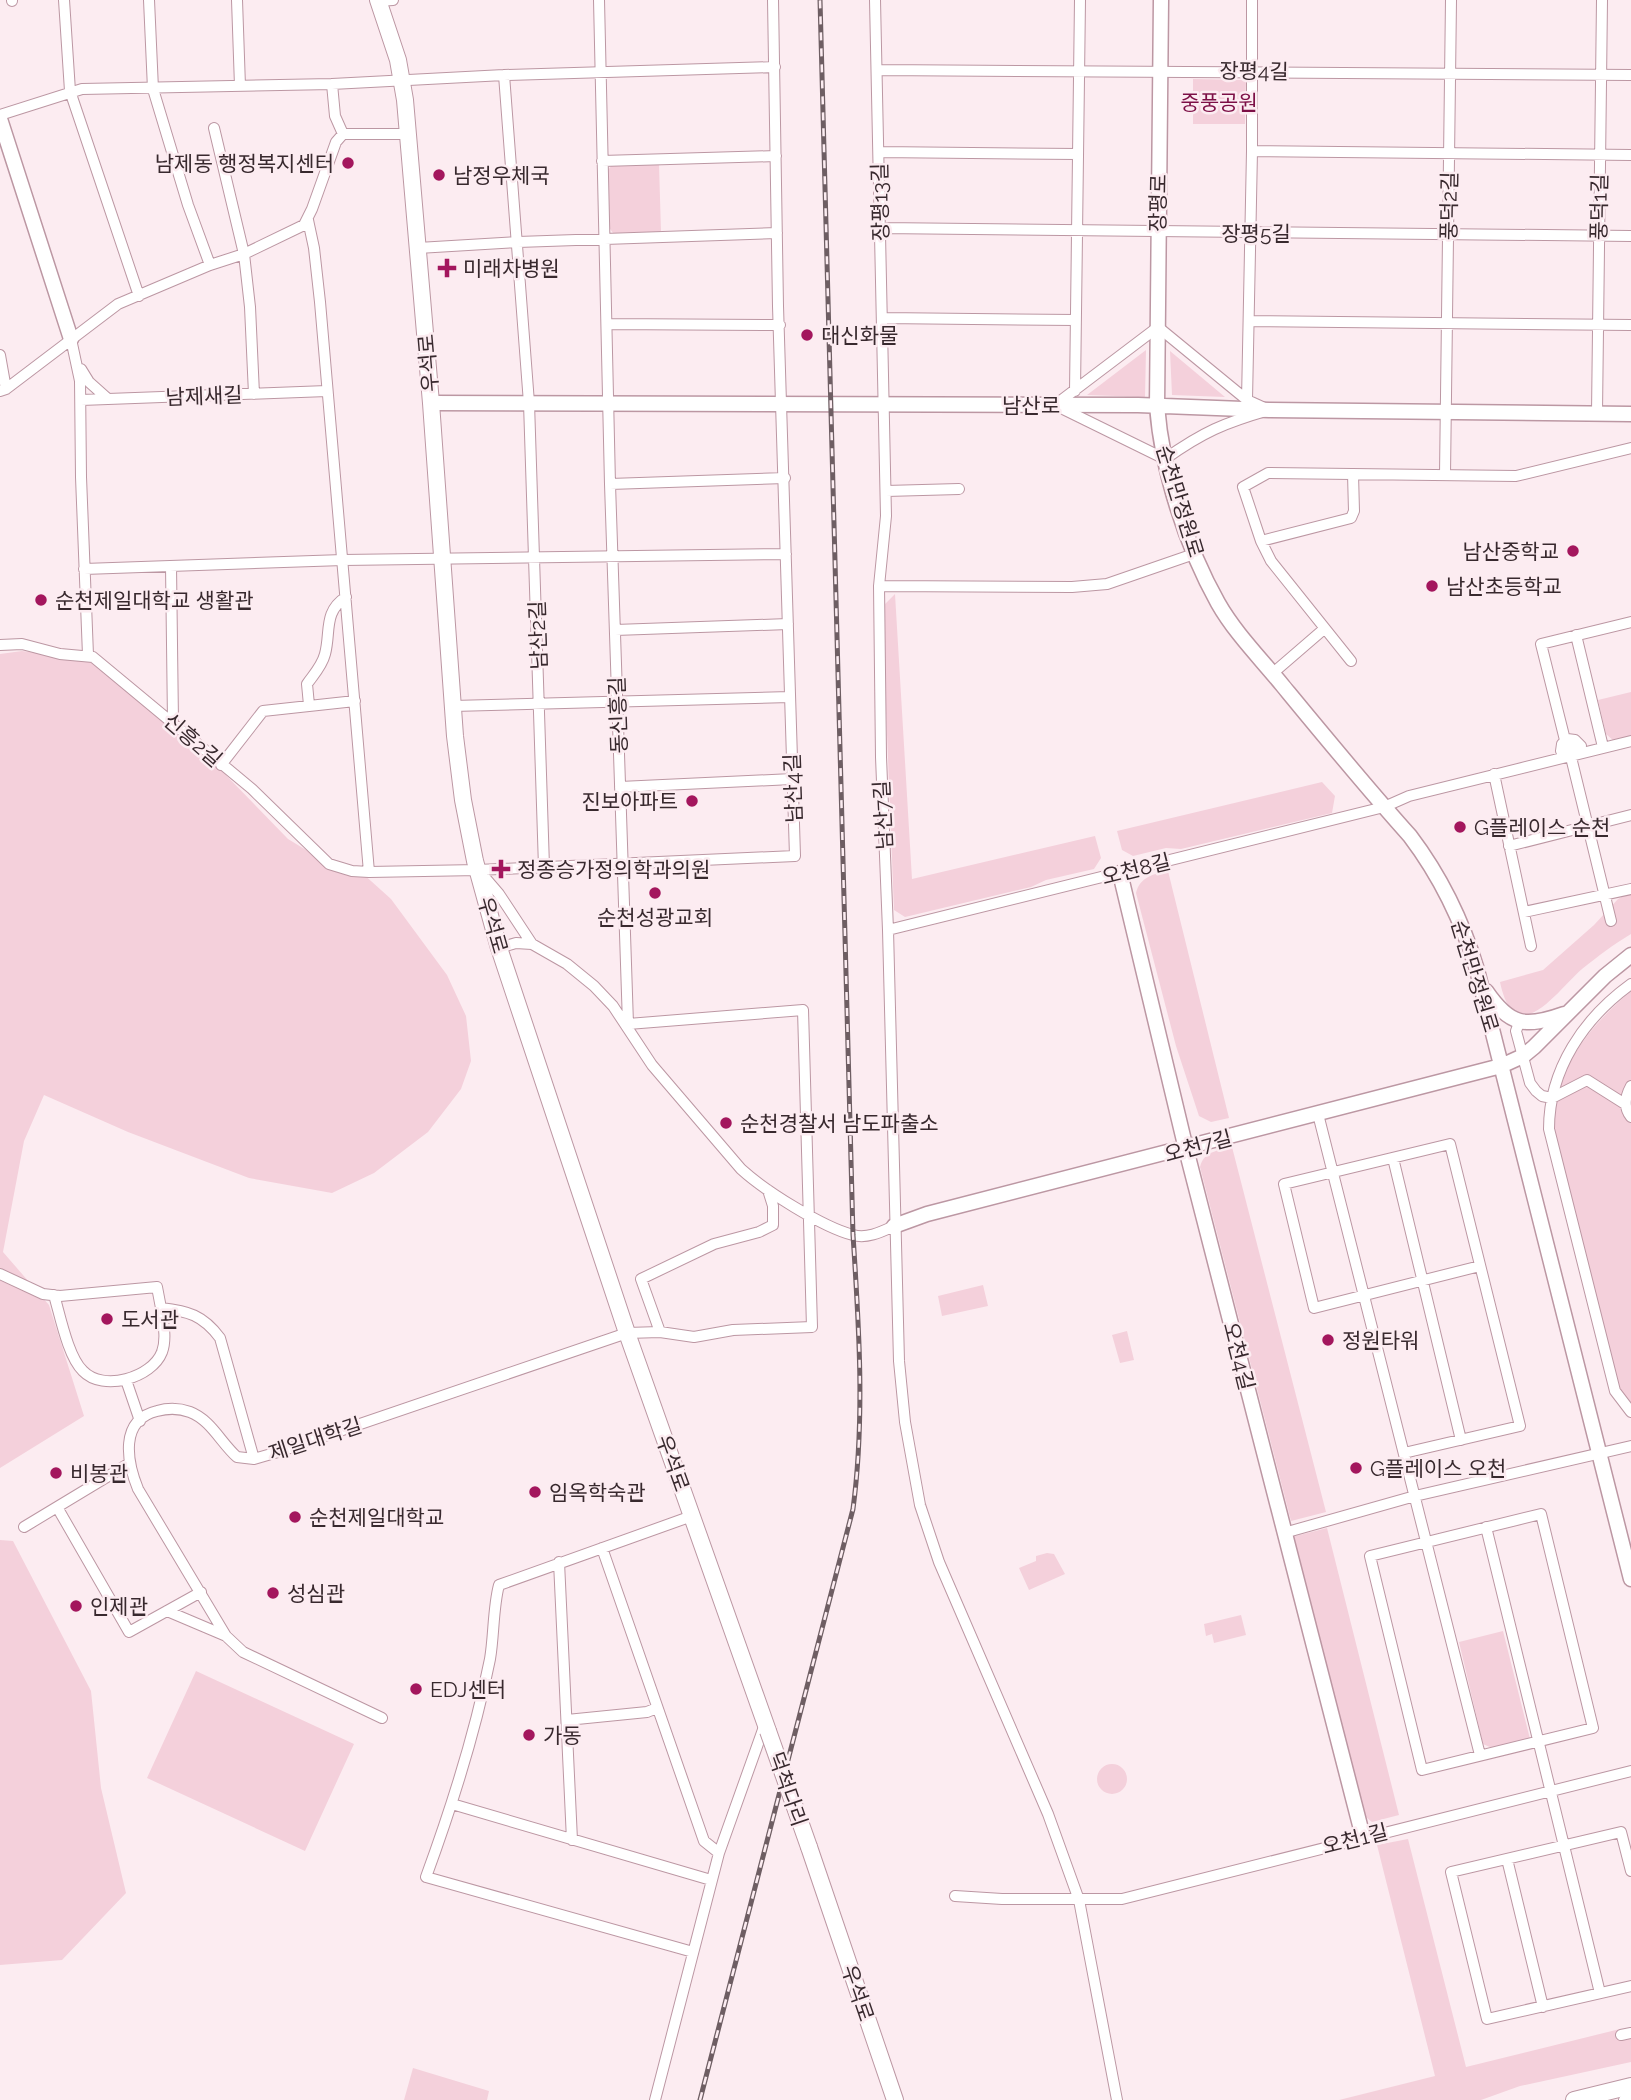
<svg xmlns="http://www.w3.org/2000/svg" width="1631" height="2100" font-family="Raleway,'Noto Sans KR',sans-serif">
<rect width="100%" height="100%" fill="#fcecf1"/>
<!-- green -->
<path fill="#f4d0db" d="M 1193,79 L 1246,80 L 1245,124 L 1193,124 Z
M 659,164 L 661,232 L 613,233 L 608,226 L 607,171 L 612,165 Z
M 1146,350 L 1145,397 L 1087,395 Z
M 1170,351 L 1225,397 L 1172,395 Z
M 895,594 L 912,879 L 1095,836 L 1101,858 L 1094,869 L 1046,880 L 1031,887 L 905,917 L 894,910 L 882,607 Z
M 22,651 L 90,661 L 219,768 L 288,839 L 329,864 L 361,872 L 391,899 L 447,975 L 466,1016 L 471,1061 L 461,1089 L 428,1132 L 374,1173 L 332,1193 L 249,1178 L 128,1132 L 44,1095 L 24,1141 L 3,1252 L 49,1305 L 84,1416 L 0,1468 L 0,654 Z
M 1631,692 L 1631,738 L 1614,741 L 1606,734 L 1598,700 Z
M 1322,782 L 1335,796 L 1332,813 L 1181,849 L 1166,848 L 1133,856 L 1122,850 L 1117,831 Z
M 1168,871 L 1229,1118 L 1211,1122 L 1199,1116 L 1176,1046 L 1136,893 C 1140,877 1153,874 1168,871 Z
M 1631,892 L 1631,934 C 1614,944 1597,957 1582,969 C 1557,991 1515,1053 1500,982 L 1543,970 L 1594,925 L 1618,899 Z
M 1631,991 L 1631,1409 L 1619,1393 L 1554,1139 C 1554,1124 1552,1109 1556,1095 C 1568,1053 1599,1018 1631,991 Z
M 1232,1147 L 1326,1512 L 1291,1521 L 1200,1167 C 1204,1151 1217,1151 1232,1147 Z
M 983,1285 L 988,1306 L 942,1316 L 938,1296 Z
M 1127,1331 L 1134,1360 L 1120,1363 L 1112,1335 Z
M 1327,1528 L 1399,1815 L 1372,1822 L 1362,1814 L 1292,1537 Z
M 0,1540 L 13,1541 L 91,1691 L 101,1788 L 126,1893 L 62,1960 L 0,1965 Z
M 1047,1553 L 1054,1554 L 1065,1574 L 1029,1590 L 1019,1568 L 1036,1561 L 1036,1556 Z
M 1241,1615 L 1246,1635 L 1214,1643 L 1212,1634 L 1206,1636 L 1204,1624 Z
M 1503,1631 L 1530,1739 L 1492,1748 L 1483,1744 L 1459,1642 Z
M 196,1671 L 354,1744 L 305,1851 L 147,1778 Z
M1097 1779a15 15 0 1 1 30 0a15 15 0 1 1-30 0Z
M 1408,1839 L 1466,2067 L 1620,2029 L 1623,2039 L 1631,2038 L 1631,2062 L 1520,2086 L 1481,2100 L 1339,2100 L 1435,2076 L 1377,1845 Z
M 413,2068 L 489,2091 L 487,2100 L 404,2100 Z"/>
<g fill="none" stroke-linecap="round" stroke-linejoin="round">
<!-- street casing -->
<g stroke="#bc97a3" stroke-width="12">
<path id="street" d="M 64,0 L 70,91 L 139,296
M 149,0 L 153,89 L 188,205 L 210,265
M 237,0 L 240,86
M 599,0 L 610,484 L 628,1024 L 625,1024
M 875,0 L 886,516 L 879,586 L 881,757 L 888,930 L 899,1361 L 905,1422 L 920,1505 L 939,1562 L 1048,1814 L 1079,1900 L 1117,2100
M 12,1 L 12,0
M 378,1 L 393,0
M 877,70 L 1631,75
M 504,75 L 529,403 L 544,867
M 332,84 L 335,116 L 343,134
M 0,115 L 82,89 L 332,84 L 504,75 L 775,67
M 214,128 L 244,254 L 250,307 L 254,394
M 1252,151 L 1631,155
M 879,152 L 1078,154
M 602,161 L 776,156
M 308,220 L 314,248 L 320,302 L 369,872 L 478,870 L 795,856 L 778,306 L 773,0
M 881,228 L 1631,236
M 418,248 L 518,242 L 777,233
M 883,318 L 1076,320
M 1249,321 L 1631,325
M 607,324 L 780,325
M 1158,327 L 1247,400 L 1269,410 C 1224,423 1203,432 1165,459 L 1055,405 Z
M 71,339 L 80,381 L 81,477 L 88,655
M 0,355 L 6,389
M 81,369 L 89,382 L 108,399
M 0,391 L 6,389 L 118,304 L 210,265 L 244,254 L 304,225 L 312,209 L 336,142 L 343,134 L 408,134
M 1075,391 L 1080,0
M 81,400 L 327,391
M 1247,400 L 1252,151 L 1252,0
M 1597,413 L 1602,0
M 1445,475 L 1451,0
M 610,484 L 785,478
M 886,491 L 959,489
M 1261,541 L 1351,518 L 1354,511 L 1353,474
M 171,566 L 173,722
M 84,569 L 343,560 L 786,554
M 879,586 L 1072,587 L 1107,584 L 1194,554
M 615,630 L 788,624
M 1576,635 L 1603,747
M 0,645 L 22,644 L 60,654 L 93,657 L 252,789 L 329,864 L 352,871 L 369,872
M 1351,661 L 1271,561 L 1261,541 L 1243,487 L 1268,473 L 1516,476 L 1631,448
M 1273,673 L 1324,629
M 309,705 L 307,684 C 314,674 322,666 325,654 C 331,632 323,612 346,597
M 453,706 L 790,697
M 1565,740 L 1541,644 L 1631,622
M 1569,749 L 1581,746 L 1575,740 L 1567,739 L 1562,744 L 1561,751 L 1569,749 L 1611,921
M 221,765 L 263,711 L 355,701
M 1494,774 L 1531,946
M 620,787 L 792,779
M 1509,846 L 1631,815
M 481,873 L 499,894 L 532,944
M 1524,912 L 1631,889
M 888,930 L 1384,807 L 1409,796 L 1631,741
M 499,948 L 516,943 L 532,944 L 567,964 L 594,986 L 613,1006 L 652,1065 L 741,1169 C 764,1190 822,1227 853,1235 C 867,1239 881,1232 894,1226
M 1631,984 C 1584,1018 1549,1069 1549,1129 L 1615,1391 L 1631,1412
M 1520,1020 L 1516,1031 L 1530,1083 L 1536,1091 L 1542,1096 L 1552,1098 L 1587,1080 L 1625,1104
M 628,1024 L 803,1010 L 812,1327 L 733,1330 L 694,1337 L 660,1332
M 1631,1086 C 1625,1097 1623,1107 1631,1117
M 1318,1114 L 1480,1755
M 1393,1158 L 1461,1440
M 0,1274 L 43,1294 L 60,1296 L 157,1287 L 161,1308 C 188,1311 203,1315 220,1338 L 254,1459
M 54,1295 C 60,1315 68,1357 83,1371 C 103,1392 152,1378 162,1352 C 167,1338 163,1322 161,1308
M 126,1380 L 140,1421
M 1404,1453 L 1520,1426 L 1450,1144 L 1284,1184 L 1314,1308 L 1480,1266
M 57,1507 L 129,1632 L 201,1592
M 1541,1514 L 1593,1728 L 1422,1770 L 1370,1556 Z
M 692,1516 L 499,1585 C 493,1607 494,1636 490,1659 C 475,1734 452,1806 426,1877 L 693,1952
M 24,1527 L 130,1463
M 1486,1527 L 1600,1993
M 1284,1533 L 1415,1496 L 1631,1446
M 602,1548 L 704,1841 L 719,1853
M 559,1562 L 572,1840
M 167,1611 L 226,1636
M 382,1718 L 243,1652 L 226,1636 L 138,1489 C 127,1462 119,1420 157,1411 C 168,1408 179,1408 190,1412 C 211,1420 221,1443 237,1457 L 254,1459 L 278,1452 L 627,1333 L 660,1332 L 641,1279 L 714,1244 L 759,1232 L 773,1225 L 773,1206 L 768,1190
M 567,1720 L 647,1712 L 657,1708
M 452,1804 L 711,1880
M 1507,1859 L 1543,2007
M 1631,1871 L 1621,1832 L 1451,1872 L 1487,2019 L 1631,1986
M 955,1896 L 1002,1899 L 1122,1899 L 1631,1771
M 1621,2035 L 1631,2033
M 655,2100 L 719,1853 L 765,1724
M 1624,2100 L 1631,2094"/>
</g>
<!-- secondary casing -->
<g stroke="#bc97a3" stroke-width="17">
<path id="secondary" d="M 1161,0 L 1157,406 C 1162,471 1186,546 1218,603 C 1235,633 1261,659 1283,686 C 1325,737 1366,787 1410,836 C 1441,877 1462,920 1477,970 L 1631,1579
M 0,119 L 71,339
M 431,403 L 1138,405 L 1269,410 L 1631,414
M 1120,873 L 1186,1149 L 1363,1837
M 1486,991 C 1510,1026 1525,1028 1564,1014
M 894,1226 L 927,1214 L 1501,1066 L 1523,1056 L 1534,1047 L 1605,976 L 1631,955"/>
</g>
<!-- primary casing -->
<g stroke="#bc97a3" stroke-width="18">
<path id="primary" d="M 378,0 L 398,60 L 405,100 L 431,403 L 455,736 L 463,800 L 475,861 L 499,948 L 627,1333 L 768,1731
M 809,1847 L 895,2100
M 1574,2100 L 1631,2086"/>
</g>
<!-- street -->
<use href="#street" stroke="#fff" stroke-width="10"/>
<!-- secondary -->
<use href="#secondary" stroke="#fff" stroke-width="14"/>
<!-- primary -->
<use href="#primary" stroke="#fff" stroke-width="16"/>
<!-- rail casing -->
<g stroke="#6e5e63" stroke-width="5">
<path id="rail" d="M 700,2100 L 853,1509 C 865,1419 859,1326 853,1235 L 820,0"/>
</g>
<!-- rail -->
<use href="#rail" stroke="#fcecf1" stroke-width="2.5" stroke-dasharray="8" stroke-linecap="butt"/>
<!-- primary-bridge casing -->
<g stroke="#bc97a3" stroke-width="18" stroke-linecap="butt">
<path id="primary-bridge" d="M 768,1731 L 809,1847"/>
</g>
<!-- primary-bridge -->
<use href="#primary-bridge" stroke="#fff" stroke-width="16"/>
</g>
<!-- markers -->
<g fill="#a3165d" stroke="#fcecf1" stroke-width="2.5">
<circle cx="348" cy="163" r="7"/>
<circle cx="439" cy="175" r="7"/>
<path d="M443.5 257.5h7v7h7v7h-7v7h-7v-7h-7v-7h7z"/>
<circle cx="807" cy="335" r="7"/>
<circle cx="1573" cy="551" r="7"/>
<circle cx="1432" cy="586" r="7"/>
<circle cx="41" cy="600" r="7"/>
<circle cx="692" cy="801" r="7"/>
<circle cx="1460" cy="827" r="7"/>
<path d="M497.5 858.5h7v7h7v7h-7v7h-7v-7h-7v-7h7z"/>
<circle cx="655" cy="893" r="7"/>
<circle cx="726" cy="1123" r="7"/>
<circle cx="107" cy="1319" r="7"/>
<circle cx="1328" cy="1340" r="7"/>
<circle cx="1356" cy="1468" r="7"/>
<circle cx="56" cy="1473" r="7"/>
<circle cx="535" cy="1492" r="7"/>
<circle cx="295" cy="1517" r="7"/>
<circle cx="273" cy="1593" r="7"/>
<circle cx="76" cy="1606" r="7"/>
<circle cx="416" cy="1689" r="7"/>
<circle cx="529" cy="1735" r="7"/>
</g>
<g text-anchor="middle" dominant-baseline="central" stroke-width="5" stroke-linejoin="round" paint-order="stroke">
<!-- street labels -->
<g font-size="21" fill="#38292e" stroke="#fcecf1">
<text transform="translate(1254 71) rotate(1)">장평4길</text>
<text transform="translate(880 202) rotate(-91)">장평13길</text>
<text transform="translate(1158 203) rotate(-89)">장평로</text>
<text transform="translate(1449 206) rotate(-89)">풍덕2길</text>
<text transform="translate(1599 207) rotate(-89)">풍덕1길</text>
<text x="1256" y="233">장평5길</text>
<text transform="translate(428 363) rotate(-95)">우석로</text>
<text transform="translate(204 396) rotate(-2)">남제새길</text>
<text x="1031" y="405">남산로</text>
<text transform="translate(1180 501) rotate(73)">순천만정원로</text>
<text transform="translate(538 635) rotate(-92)">남산2길</text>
<text transform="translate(618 715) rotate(-92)">동신흥길</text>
<text transform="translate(193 740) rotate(41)">신흥2길</text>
<text transform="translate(793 788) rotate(-92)">남산4길</text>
<text transform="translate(883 815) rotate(-93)">남산7길</text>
<text transform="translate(1136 869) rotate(-14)">오천8길</text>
<text transform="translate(493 925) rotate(74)">우석로</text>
<text transform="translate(1475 976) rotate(73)">순천만정원로</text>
<text transform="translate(1198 1146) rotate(-15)">오천7길</text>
<text transform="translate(1239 1356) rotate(76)">오천4길</text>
<text transform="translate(315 1439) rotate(-18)">제일대학길</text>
<text transform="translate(673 1463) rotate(70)">우석로</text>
<text transform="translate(788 1789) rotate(71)">덕척다리</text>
<text transform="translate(1355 1839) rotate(-14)">오천1길</text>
<text transform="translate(858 1993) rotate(71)">우석로</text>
</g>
<!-- park labels -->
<g font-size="21" fill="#7c0f46" stroke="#fcecf1">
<text x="1219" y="102">중풍공원</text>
</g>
<!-- poi labels -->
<g font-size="21" fill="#38292e" stroke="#fcecf1" text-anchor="start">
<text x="334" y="163" text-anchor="end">남제동 행정복지센터</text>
<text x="453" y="175">남정우체국</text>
<text x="463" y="268">미래차병원</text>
<text x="821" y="335">대신화물</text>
<text x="1559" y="551" text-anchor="end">남산중학교</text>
<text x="1446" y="586">남산초등학교</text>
<text x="55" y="600">순천제일대학교 생활관</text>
<text x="678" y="801" text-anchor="end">진보아파트</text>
<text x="1474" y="827">G플레이스 순천</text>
<text x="517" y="869">정종승가정의학과의원</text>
<text x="655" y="917" text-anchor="middle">순천성광교회</text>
<text x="740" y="1123">순천경찰서 남도파출소</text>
<text x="121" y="1319">도서관</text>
<text x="1342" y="1340">정원타워</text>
<text x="1370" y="1468">G플레이스 오천</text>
<text x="70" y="1473">비봉관</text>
<text x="549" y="1492">임옥학숙관</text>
<text x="309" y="1517">순천제일대학교</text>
<text x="287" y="1593">성심관</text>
<text x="90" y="1606">인제관</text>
<text x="430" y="1689">EDJ센터</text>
<text x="543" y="1735">가동</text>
</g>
</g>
</svg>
